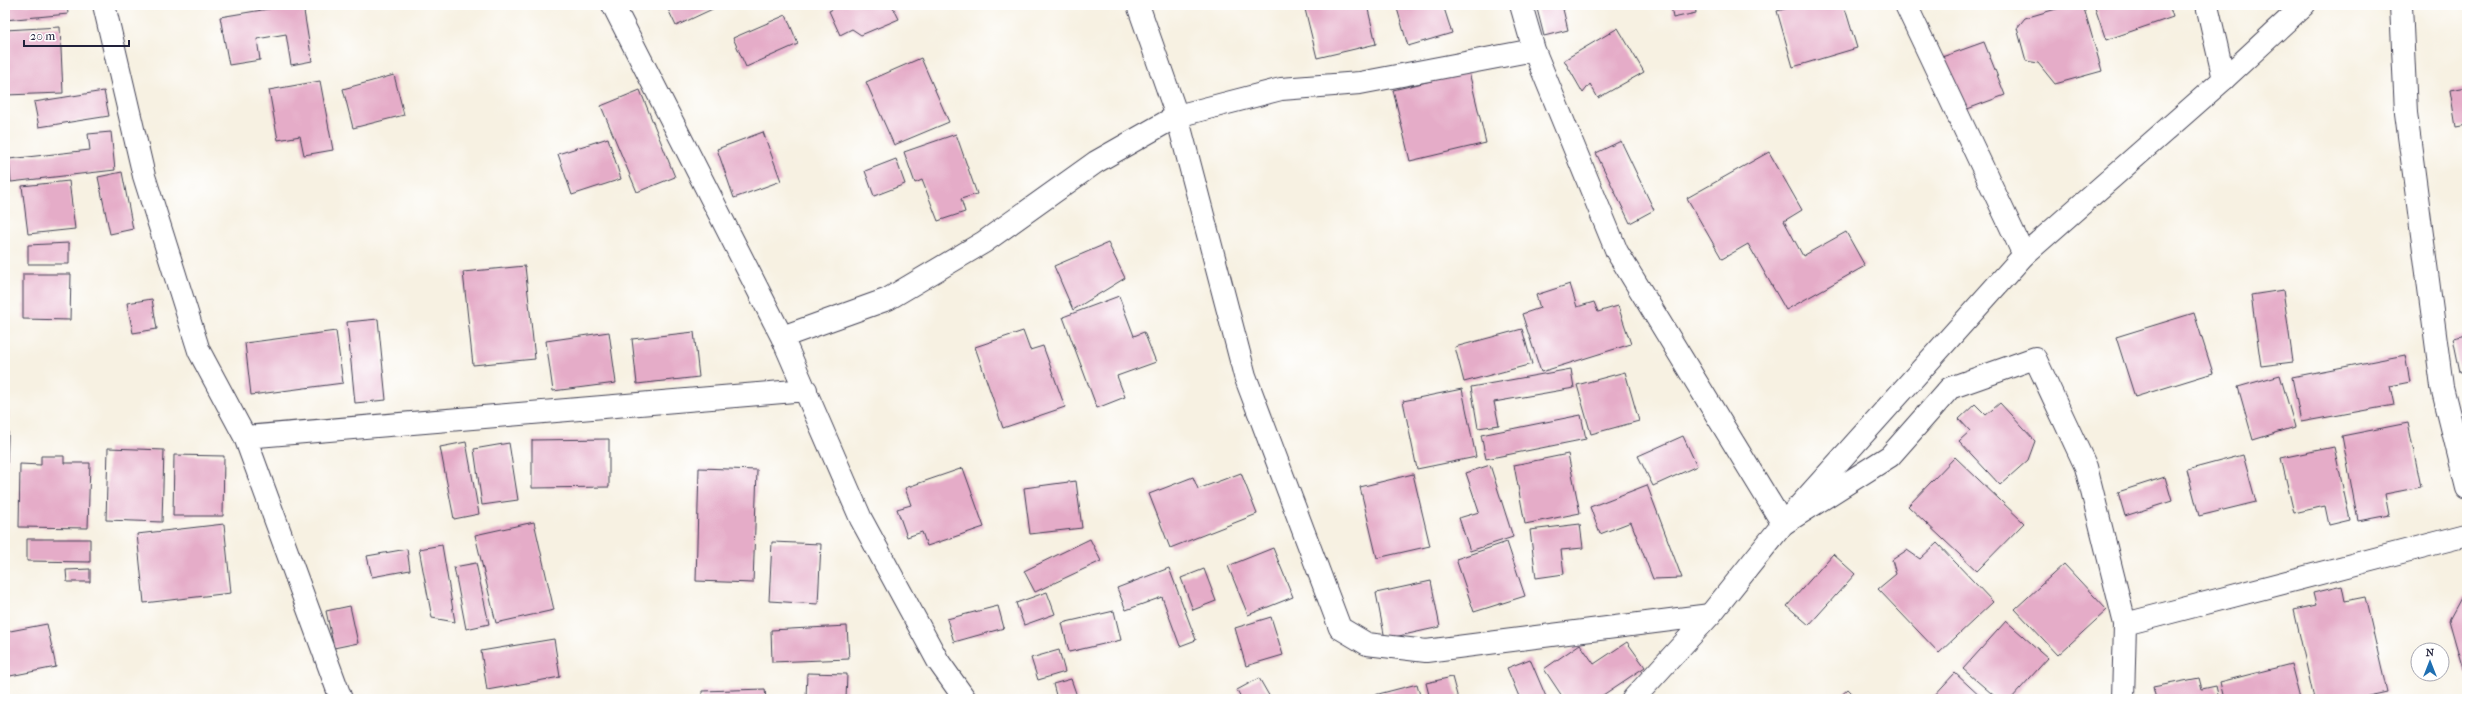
<svg xmlns="http://www.w3.org/2000/svg" width="2472" height="704" font-family="'IM FELL French Canon',serif">
<rect width="100%" height="100%" fill="#fff"/>
<filter id="ink" filterUnits="userSpaceOnUse"><feTurbulence type="fractalNoise" baseFrequency=".025" numOctaves="2"/><feDisplacementMap in="SourceGraphic" scale="8" xChannelSelector="R" yChannelSelector="G"/><feConvolveMatrix kernelMatrix="1 2 1 2 8 2 1 2 1" color-interpolation-filters="sRGB"/></filter>
<filter id="wash" filterUnits="userSpaceOnUse"><feTurbulence type="fractalNoise" baseFrequency=".012" numOctaves="4" result="noise"/><feDisplacementMap in="SourceGraphic" scale="16" xChannelSelector="R" yChannelSelector="G"/><feGaussianBlur stdDeviation="0.9" result="paint"/><feColorMatrix in="noise" values="0 0 0 0 0 0 0 0 0 0 0 0 0 0 0 0 0 1.4 0 .05"/><feComposite in="paint" operator="in"/></filter>
<g filter="url(#wash)">
<rect width="100%" height="100%" fill="#f7f1e2"/>
<g id="blocks">
<!-- building -->
<path fill="#e5acc8" d="M 5,5 L 67,5 L 68,14 L 5,20 Z
M 292,5 L 303,5 L 312,61 L 291,65 L 286,34 L 257,39 L 260,60 L 229,65 L 220,17 Z
M 666,5 L 721,5 L 676,26 Z
M 836,5 L 892,5 L 899,19 L 861,35 L 852,29 L 840,35 L 829,11 L 837,7 Z
M 1304,5 L 1367,5 L 1376,44 L 1317,58 Z
M 1396,5 L 1443,5 L 1452,33 L 1408,46 Z
M 1536,5 L 1562,5 L 1568,30 L 1544,36 Z
M 1671,5 L 1695,5 L 1696,13 L 1673,18 Z
M 1799,5 L 1844,5 L 1857,48 L 1793,67 L 1777,11 Z
M 2070,5 L 2083,5 L 2102,71 L 2055,84 L 2038,63 L 2026,61 L 2017,28 L 2025,18 Z
M 2094,5 L 2169,5 L 2173,17 L 2106,40 Z
M 786,15 L 798,44 L 746,67 L 733,38 Z
M 60,27 L 63,93 L 5,95 L 5,30 Z
M 1618,28 L 1644,72 L 1598,98 L 1590,84 L 1583,93 L 1564,60 Z
M 1984,42 L 2005,95 L 1962,111 L 1942,57 Z
M 921,58 L 949,122 L 894,145 L 866,82 Z
M 1469,72 L 1486,143 L 1410,161 L 1393,90 Z
M 394,75 L 404,115 L 353,128 L 343,89 Z
M 320,81 L 333,150 L 304,155 L 300,136 L 278,140 L 269,90 Z
M 2467,87 L 2467,125 L 2456,127 L 2450,90 Z
M 640,90 L 675,177 L 637,192 L 601,106 Z
M 104,91 L 109,116 L 39,127 L 34,102 Z
M 111,132 L 115,170 L 11,182 L 9,159 L 90,150 L 88,134 Z
M 763,132 L 781,181 L 734,198 L 717,149 Z
M 956,134 L 977,194 L 961,199 L 965,212 L 938,221 L 922,180 L 915,183 L 904,152 Z
M 608,138 L 621,179 L 572,195 L 558,154 Z
M 1621,141 L 1654,210 L 1630,223 L 1596,153 Z
M 1769,152 L 1802,210 L 1784,221 L 1803,256 L 1846,232 L 1865,266 L 1786,310 L 1748,244 L 1722,259 L 1687,198 Z
M 896,159 L 905,184 L 874,196 L 865,171 Z
M 122,172 L 133,229 L 110,234 L 98,177 Z
M 69,181 L 75,229 L 28,234 L 22,186 Z
M 69,243 L 69,264 L 28,264 L 28,245 Z
M 1108,243 L 1125,278 L 1073,310 L 1054,266 Z
M 525,266 L 535,359 L 473,365 L 463,272 Z
M 23,274 L 71,274 L 70,320 L 23,319 Z
M 1570,284 L 1577,307 L 1594,302 L 1598,312 L 1618,306 L 1631,344 L 1541,372 L 1522,314 L 1540,308 L 1536,295 Z
M 2283,290 L 2293,362 L 2261,366 L 2251,295 Z
M 1119,296 L 1134,336 L 1144,332 L 1156,362 L 1117,376 L 1125,397 L 1097,408 L 1063,317 Z
M 152,299 L 157,329 L 133,333 L 127,303 Z
M 2194,313 L 2213,373 L 2135,397 L 2116,337 Z
M 378,319 L 386,400 L 355,403 L 347,322 Z
M 1522,329 L 1532,364 L 1464,382 L 1455,347 Z
M 336,331 L 343,383 L 251,395 L 245,343 Z
M 1023,331 L 1030,350 L 1043,346 L 1065,407 L 1003,428 L 975,347 Z
M 609,332 L 616,383 L 553,391 L 546,341 Z
M 694,332 L 699,377 L 637,384 L 632,339 Z
M 2467,335 L 2467,371 L 2460,372 L 2453,338 Z
M 2405,355 L 2410,382 L 2390,386 L 2394,405 L 2301,422 L 2292,377 Z
M 1571,369 L 1574,388 L 1494,402 L 1499,425 L 1478,428 L 1471,387 Z
M 1625,372 L 1639,421 L 1591,434 L 1577,385 Z
M 2280,375 L 2295,427 L 2253,440 L 2238,387 Z
M 1462,389 L 1476,457 L 1417,469 L 1403,401 Z
M 2000,403 L 2035,441 L 2028,460 L 2000,485 L 1959,441 L 1970,431 L 1959,419 L 1975,404 L 1986,415 Z
M 5,412 L 9,412 L 7,467 L 5,467 Z
M 1581,415 L 1586,439 L 1486,459 L 1481,435 Z
M 2408,423 L 2421,487 L 2385,494 L 2389,515 L 2358,521 L 2342,436 Z
M 1683,436 L 1697,466 L 1653,486 L 1638,456 Z
M 609,439 L 609,487 L 532,488 L 532,440 Z
M 466,442 L 479,514 L 454,519 L 440,447 Z
M 509,443 L 518,500 L 482,505 L 474,449 Z
M 2334,447 L 2350,520 L 2329,525 L 2325,506 L 2294,513 L 2281,458 Z
M 108,448 L 164,450 L 162,522 L 106,520 Z
M 1568,454 L 1580,513 L 1525,524 L 1514,465 Z
M 174,455 L 224,456 L 223,516 L 173,516 Z
M 2243,455 L 2256,502 L 2199,516 L 2187,470 Z
M 41,456 L 64,456 L 64,463 L 90,463 L 88,528 L 19,527 L 20,464 L 41,465 Z
M 1955,457 L 2024,523 L 1977,571 L 1908,506 Z
M 1490,465 L 1513,537 L 1470,551 L 1459,518 L 1479,512 L 1466,473 Z
M 699,468 L 757,470 L 753,583 L 696,581 Z
M 963,468 L 984,527 L 927,546 L 922,532 L 907,537 L 897,509 L 911,505 L 905,488 Z
M 1241,473 L 1257,514 L 1170,548 L 1149,494 L 1193,477 L 1198,489 Z
M 1413,474 L 1430,546 L 1377,558 L 1360,487 Z
M 2165,477 L 2172,501 L 2125,516 L 2118,492 Z
M 1076,481 L 1082,528 L 1030,534 L 1024,488 Z
M 1647,485 L 1682,578 L 1653,579 L 1631,522 L 1600,534 L 1590,507 Z
M 534,522 L 554,610 L 496,623 L 475,535 Z
M 224,524 L 231,593 L 144,603 L 137,534 Z
M 1580,524 L 1583,548 L 1561,550 L 1564,574 L 1536,578 L 1530,530 Z
M 27,539 L 90,539 L 90,562 L 27,561 Z
M 1090,539 L 1101,561 L 1035,592 L 1024,571 Z
M 772,542 L 821,544 L 818,604 L 769,601 Z
M 1507,542 L 1525,596 L 1474,612 L 1456,559 Z
M 1937,543 L 1993,602 L 1939,653 L 1878,589 L 1896,574 L 1892,560 L 1907,550 L 1920,559 Z
M 442,545 L 455,622 L 432,618 L 419,549 Z
M 1273,548 L 1293,597 L 1248,615 L 1228,566 Z
M 407,549 L 410,570 L 372,577 L 367,556 Z
M 1833,554 L 1855,574 L 1809,625 L 1787,606 Z
M 476,563 L 489,624 L 466,629 L 454,567 Z
M 2064,564 L 2107,610 L 2058,655 L 2015,609 Z
M 1169,568 L 1196,640 L 1180,646 L 1162,597 L 1126,610 L 1117,588 Z
M 90,569 L 90,582 L 67,582 L 66,570 Z
M 1204,569 L 1216,601 L 1193,610 L 1181,578 Z
M 1431,581 L 1440,627 L 1385,639 L 1376,593 Z
M 2342,586 L 2345,601 L 2365,597 L 2387,692 L 2355,699 L 2314,699 L 2294,610 L 2316,605 L 2313,593 Z
M 1047,592 L 1055,614 L 1024,625 L 1016,603 Z
M 2467,595 L 2467,675 L 2464,673 L 2449,620 L 2462,596 Z
M 350,606 L 358,643 L 334,648 L 326,611 Z
M 998,606 L 1004,628 L 954,642 L 947,619 Z
M 1114,611 L 1121,640 L 1069,652 L 1062,623 Z
M 1271,617 L 1283,655 L 1246,666 L 1235,628 Z
M 2006,621 L 2048,658 L 2011,699 L 1998,699 L 1963,669 Z
M 47,624 L 56,667 L 5,677 L 5,632 Z
M 847,626 L 849,659 L 772,662 L 771,630 Z
M 554,639 L 560,677 L 487,690 L 481,651 Z
M 1627,642 L 1645,667 L 1597,699 L 1564,699 L 1544,669 L 1580,644 L 1594,664 Z
M 1059,650 L 1065,672 L 1038,680 L 1031,658 Z
M 1530,659 L 1547,699 L 1520,699 L 1507,668 Z
M 2291,664 L 2300,699 L 2224,699 L 2220,682 Z
M 807,673 L 847,674 L 846,699 L 806,698 Z
M 1955,673 L 1983,699 L 1931,699 Z
M 1452,677 L 1458,699 L 1430,699 L 1426,683 Z
M 1259,678 L 1271,699 L 1242,699 L 1237,690 Z
M 2199,678 L 2202,689 L 2216,686 L 2219,699 L 2156,699 L 2153,687 Z
M 1071,679 L 1078,699 L 1057,699 L 1053,684 Z
M 1417,684 L 1421,699 L 1367,699 L 1367,697 Z
M 765,689 L 766,699 L 702,699 L 702,691 Z
M 1848,689 L 1858,699 L 1837,699 Z"/>
</g>
</g>
<g filter="url(#ink)">
<use href="#blocks" fill-opacity="0" stroke="#424154" stroke-width="1"/>
<g fill="none" stroke-linecap="round" stroke-linejoin="round">
<!-- minor casing -->
<g stroke="#424154" stroke-width="24">
<path id="minor" d="M 104,5 L 144,176 L 199,351 L 245,437 L 341,699
M 613,5 L 782,337 L 861,519 L 938,661 L 965,699
M 1138,5 L 1177,116 L 1245,376 L 1340,628 L 1367,644 L 1426,651 L 1710,615
M 1521,5 L 1534,50 L 1617,252 L 1783,524 L 1890,456 L 1950,388 L 2035,358 L 2086,467 L 2125,624 L 2123,699
M 1906,5 L 2024,255
M 2207,5 L 2224,79
M 2401,5 L 2406,113 L 2442,387 L 2467,488
M 782,337 L 888,299 L 984,242 L 1096,162 L 1177,116 L 1281,89 L 1360,83 L 1534,50
M 245,437 L 806,390
M 2125,624 L 2467,535"/>
</g>
<!-- tertiary casing -->
<g stroke="#424154" stroke-width="24">
<path id="tertiary" d="M 1633,699 L 1710,615 L 1783,524 L 2024,255 L 2224,79 L 2304,5"/>
</g>
<!-- minor -->
<use href="#minor" stroke="#fff" stroke-width="22"/>
<!-- tertiary -->
<use href="#tertiary" stroke="#fff" stroke-width="22"/>
</g>
</g>
<!-- margin -->
<rect width="2472" height="704" fill="none" stroke="#fff" stroke-width="20"/>
<!-- north arrow -->
<g transform="translate(2430 662)"><circle r="19" fill="#ffffff" stroke="#a7a7b1"/>
<path d="M0-3L7 15L0 10L-7 15Z" fill="#1f6fb2"/>
<text y="-6" font-size="11" font-weight="bold" text-anchor="middle" fill="#22223b">N</text>
</g>
<!-- scale -->
<path d="M24 40v6h105v-6" fill="none" stroke="#22223b" stroke-width="2"/>
<text x="30" y="40" font-size="12" fill="#22223b" stroke="#ffffff" stroke-width="3" paint-order="stroke">20 m</text>
</svg>
